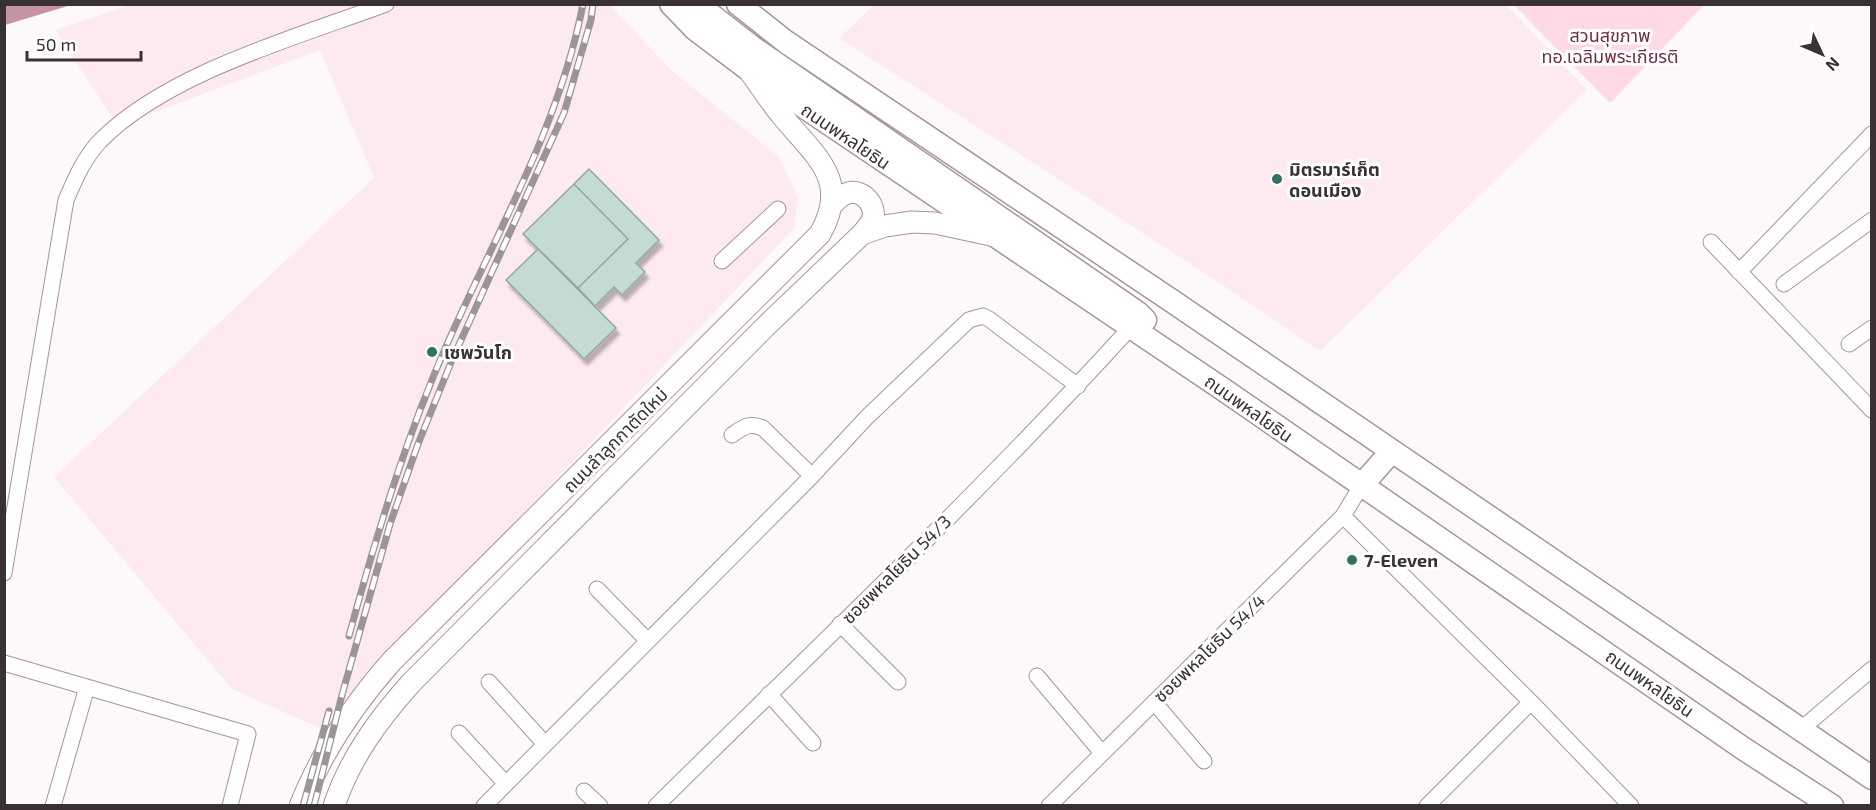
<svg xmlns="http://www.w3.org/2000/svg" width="1876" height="810" font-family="'Exo 2','Noto Sans Thai',sans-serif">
<defs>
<filter id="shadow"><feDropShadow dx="3.5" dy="6" stdDeviation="1.5" flood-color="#0004"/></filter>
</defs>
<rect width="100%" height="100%" fill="#fdf9fa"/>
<!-- built -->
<path fill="#fceaef" d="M 133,4 L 610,5 L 671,70 L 779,157 L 798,198 L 794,228 L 320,728 L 232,689 L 54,477 L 374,178 L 320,50 L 118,126 L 55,30 Z
M 874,5 L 1506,5 L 1587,90 L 1320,351 L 1197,268 L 839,38 Z"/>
<!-- green -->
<path fill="#ffdae6" d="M 1514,5 L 1704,5 L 1610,103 Z"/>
<!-- water -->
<path fill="#c493a4" d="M 5,4 L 71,4 L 71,5 L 5,25 Z"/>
<!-- building -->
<path fill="#c4dad4" stroke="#92a7a1" stroke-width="1.5" filter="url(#shadow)" d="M 589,169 L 659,240 L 636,263 L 645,272 L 622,295 L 614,287 L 595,306 L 578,288 L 628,239 L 574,184 Z
M 574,184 L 628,239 L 578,288 L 523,234 Z
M 538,249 L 616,328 L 584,359 L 506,280 Z"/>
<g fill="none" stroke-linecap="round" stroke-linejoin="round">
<!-- street casing -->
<g stroke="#a8949b" stroke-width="17">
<path id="street" d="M 1711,242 L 1872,410
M 722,261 L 778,209
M 1739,272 L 1872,134
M 1784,284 L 1872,220
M 1849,344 L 1872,328
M 732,435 C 744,427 749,422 763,428 L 812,476
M 1343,516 L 1531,702 L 1631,806
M 4,573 L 66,200 C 75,179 84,158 100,141 C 167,73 297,37 386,4
M 597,589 L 648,641
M 840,624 L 898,682
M 4,663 L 248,734 L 230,806
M 1037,676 L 1102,753
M 489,682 L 545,744
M 769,694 L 813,743
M 1154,702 L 1204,761
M 1800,730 L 1872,669
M 459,733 L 506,784
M 584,791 L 600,806
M 53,806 L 87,687
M 484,806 L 812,476 L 867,417 L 969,320 L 983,316 L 989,319 L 1078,386
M 656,806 C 816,648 980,493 1131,327
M 1049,806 L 1343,516 L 1361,486
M 1427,806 L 1531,702"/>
</g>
<!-- secondary casing -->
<g stroke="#a8949b" stroke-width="23">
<path id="secondary" d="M 832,204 C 837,200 841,195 848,193 C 862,189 876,204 873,218 C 871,224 866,229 862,234
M 300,806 C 322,751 353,705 392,661 L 820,234 C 851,180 815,156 783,117 C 771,103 761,87 750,72
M 334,806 C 350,758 378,720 411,683 L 765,327 L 862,234 L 885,226 L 912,222 L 935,223 L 991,235"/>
</g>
<!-- primary casing -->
<g stroke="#a8949b" stroke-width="25">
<path id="primary" d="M 671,4 L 695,29 L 748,69 L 1227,392 L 1744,749 L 1832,806
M 697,4 L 752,47 L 1138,313 L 1145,320
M 738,4 L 786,42 L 1172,301 L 1872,778
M 1361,486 L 1391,452"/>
</g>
<!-- street -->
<use href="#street" stroke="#fff" stroke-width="15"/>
<!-- secondary -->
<use href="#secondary" stroke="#fff" stroke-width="21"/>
<!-- primary -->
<use href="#primary" stroke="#fff" stroke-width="22"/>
<!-- rail casing -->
<g stroke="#9b9597" stroke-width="7">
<path id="rail" d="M 349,636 C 376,536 406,437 448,342 C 497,232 560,124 583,4
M 303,806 L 329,711
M 314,806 L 342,695 L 390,524 L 418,444 L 452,360 L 564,113 L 591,20 L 593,4"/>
</g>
<!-- rail -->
<use href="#rail" stroke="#fff" stroke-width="4.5" stroke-dasharray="14" stroke-linecap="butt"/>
</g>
<!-- markers -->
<g fill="#2f7263" stroke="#fff" stroke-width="2">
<circle cx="1277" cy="179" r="6"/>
<circle cx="432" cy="352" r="6"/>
<circle cx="1352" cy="560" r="6"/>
</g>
<g text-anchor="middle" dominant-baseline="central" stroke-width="6" stroke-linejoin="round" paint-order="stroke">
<!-- park labels -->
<g font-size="18" fill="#6b2e47" stroke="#fff">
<text x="1610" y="35">สวนสุขภาพ<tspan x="1610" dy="21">ทอ.เฉลิมพระเกียรติ</tspan></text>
</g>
<!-- street labels -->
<g font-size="18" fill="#393133" stroke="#fff">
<text transform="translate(846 136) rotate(34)">ถนนพหลโยธิน</text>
<text transform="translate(1249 408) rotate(35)">ถนนพหลโยธิน</text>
<text transform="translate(615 440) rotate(-45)">ถนนลำลูกกาตัดใหม่</text>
<text transform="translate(896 569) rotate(-45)">ซอยพหลโยธิน 54/3</text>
<text transform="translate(1209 648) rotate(-44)">ซอยพหลโยธิน 54/4</text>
<text transform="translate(1650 683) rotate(35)">ถนนพหลโยธิน</text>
</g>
<!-- poi labels -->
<g font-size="18" font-weight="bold" fill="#393133" stroke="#fff" text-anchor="start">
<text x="1289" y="169">มิตรมาร์เก็ต<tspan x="1289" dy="21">ดอนเมือง</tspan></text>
<text x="444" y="352">เซพวันโก</text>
<text x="1364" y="560">7-Eleven</text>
</g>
</g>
<!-- border -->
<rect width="1876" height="810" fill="none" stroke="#393133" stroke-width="12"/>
<!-- north arrow -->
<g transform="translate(1822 54) rotate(134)" stroke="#ffffff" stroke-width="4.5" paint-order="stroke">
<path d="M0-4.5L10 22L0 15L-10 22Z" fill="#393133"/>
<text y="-9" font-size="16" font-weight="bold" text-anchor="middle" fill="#393133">N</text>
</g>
<!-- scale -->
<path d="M27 51v9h114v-9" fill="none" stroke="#393133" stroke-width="3"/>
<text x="36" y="51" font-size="18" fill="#393133" stroke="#ffffff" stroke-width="4.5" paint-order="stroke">50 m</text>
</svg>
